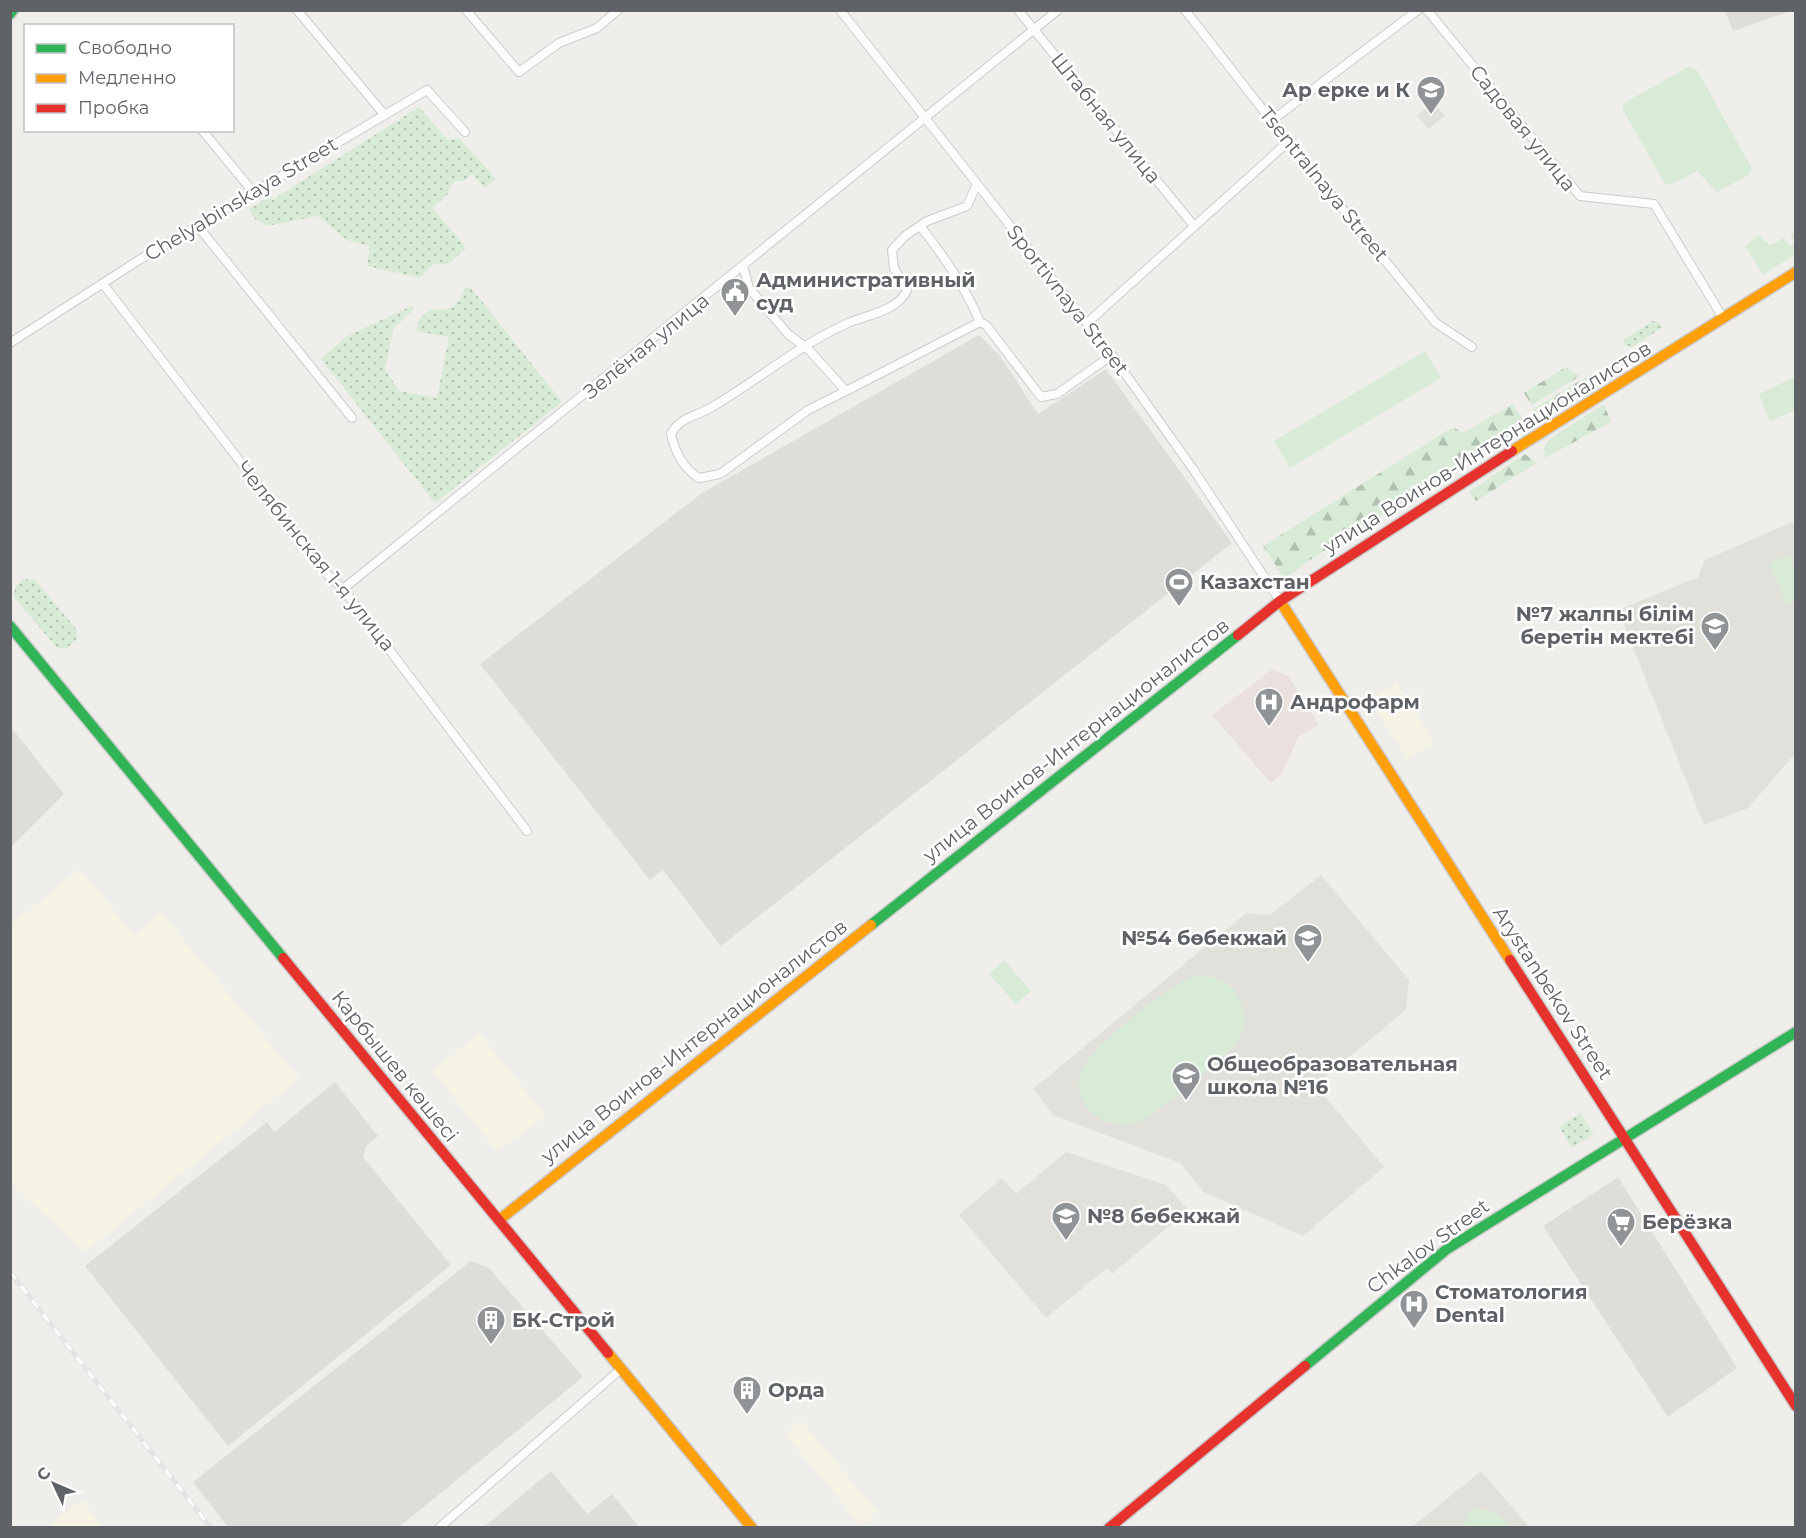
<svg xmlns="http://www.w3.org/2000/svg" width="1806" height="1538" font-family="Montserrat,sans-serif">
<defs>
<pattern id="grass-dots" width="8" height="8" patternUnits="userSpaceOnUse" patternTransform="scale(1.5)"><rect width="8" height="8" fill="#d8ebd6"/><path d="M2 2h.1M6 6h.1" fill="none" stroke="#b2c2b1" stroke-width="1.8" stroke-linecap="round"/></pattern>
<pattern id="forest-firs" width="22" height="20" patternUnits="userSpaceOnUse" patternTransform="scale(1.5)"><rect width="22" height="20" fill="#d8ebd6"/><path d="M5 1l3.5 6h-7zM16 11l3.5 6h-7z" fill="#b2c2b1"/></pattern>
</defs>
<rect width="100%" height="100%" fill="#efeeea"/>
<!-- commercial -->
<path fill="#f7f3e4" d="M 1396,683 L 1434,742 L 1408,759 L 1369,700 Z
M 80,869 L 134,935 L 161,913 L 299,1078 L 85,1252 L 10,1183 L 11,925 Z
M 479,1033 L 546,1116 L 497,1151 L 433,1071 Z
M 801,1420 L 877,1512 L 861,1525 L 785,1434 Z
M 82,1500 L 103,1527 L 47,1527 Z"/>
<!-- industrial -->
<path fill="#dfddda" d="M 1725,11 L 1725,10 L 1791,11 L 1733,31 Z
M 979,335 L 1000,356 L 1038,414 L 1106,369 L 1232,543 L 721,946 L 663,870 L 650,880 L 480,664 L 702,493 Z
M 11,727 L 64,794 L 11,847 L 10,847 Z
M 335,1082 L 378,1136 L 366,1146 L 363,1157 L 451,1265 L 228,1446 L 85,1266 L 267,1122 L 274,1132 Z
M 1618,1177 L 1737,1368 L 1668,1417 L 1543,1226 Z
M 471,1261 L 489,1268 L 583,1377 L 399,1527 L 228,1527 L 193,1482 Z
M 551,1471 L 587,1514 L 612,1494 L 639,1527 L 484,1527 Z"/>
<!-- education -->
<path fill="#e2e0da" d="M 1433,102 L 1445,116 L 1428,129 L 1417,115 Z
M 1792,522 L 1796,529 L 1795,754 L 1748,808 L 1704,825 L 1618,610 L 1698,577 L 1705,560 Z
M 1321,875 L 1409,980 L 1406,1010 L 1320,1081 L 1318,1088 L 1384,1167 L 1303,1236 L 1204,1192 L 1180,1163 L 1053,1115 L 1033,1089 L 1246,913 L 1270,915 Z
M 1066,1152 L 1166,1185 L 1188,1210 L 1112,1274 L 1107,1268 L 1046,1318 L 959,1215 L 1002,1178 L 1016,1194 Z
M 1481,1471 L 1529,1527 L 1411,1528 Z"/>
<!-- medical -->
<path fill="#eae0de" d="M 1273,669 L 1289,677 L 1319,725 L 1298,737 L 1282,774 L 1271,783 L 1212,715 Z"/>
<!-- grass -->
<path fill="url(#grass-dots)" d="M 419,107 L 448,140 L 459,138 L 496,179 L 485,188 L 472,174 L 464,181 L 456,181 L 450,186 L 448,194 L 432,208 L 465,246 L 464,250 L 448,264 L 434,264 L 419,278 L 367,266 L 370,246 L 347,240 L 318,216 L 267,226 L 255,219 L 249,209 L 270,196 L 272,200 Z
M 465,288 L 471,288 L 562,402 L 435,503 L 321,359 L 347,336 L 412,306 L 414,309 L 393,329 L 385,369 L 399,391 L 437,398 L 449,337 L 416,331 L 419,319 L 431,309 C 449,313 459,305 465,288 Z
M 1653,321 L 1658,322 L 1663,327 L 1632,347 L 1626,346 L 1623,340 Z
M 24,579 L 35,580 L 77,630 L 76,640 L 67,648 L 57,648 L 14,597 L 15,587 Z
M 1580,1113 L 1594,1134 L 1572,1148 L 1559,1127 Z"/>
<!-- forest -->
<path fill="url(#forest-firs)" d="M 1566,367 L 1580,376 L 1532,405 L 1524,393 Z
M 1593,373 L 1596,377 L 1537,414 L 1533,409 Z
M 1513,404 L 1526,426 L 1305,563 L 1285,580 L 1263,546 L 1453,427 L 1463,433 Z
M 1604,404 L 1611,422 L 1545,458 L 1544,448 L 1550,439 Z
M 1525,454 L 1537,463 L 1476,501 L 1469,492 Z"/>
<!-- park -->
<path fill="#d8ebd6" d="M 1688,67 L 1697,70 L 1752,169 L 1749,175 L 1717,192 L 1697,171 L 1672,184 L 1665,184 L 1622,108 L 1626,102 Z
M 1795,231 L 1795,254 L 1763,275 L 1745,246 L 1759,235 L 1770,245 L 1784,238 L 1790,246 L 1795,242 L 1791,234 Z
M 1425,351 L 1441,378 L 1290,468 L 1274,441 Z
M 1795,377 L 1795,410 L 1770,421 L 1759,394 Z
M 1790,555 L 1795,570 L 1795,600 L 1786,604 L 1770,563 Z
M 1004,960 L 1031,991 L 1016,1004 L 989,974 Z
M 1194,975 C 1213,976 1230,979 1239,998 C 1244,1008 1247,1022 1242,1033 C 1229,1059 1179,1093 1155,1112 C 1117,1144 1064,1108 1083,1068 C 1096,1041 1167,989 1194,975 Z
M 1478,1508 L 1499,1514 L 1510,1527 L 1463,1527 L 1468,1513 Z"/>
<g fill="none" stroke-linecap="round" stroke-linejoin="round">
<!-- street casing -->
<g stroke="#cbcccc" stroke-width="10">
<path id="street" d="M 297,10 L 383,113
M 466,10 L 519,72 L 559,43 L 597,28 L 618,10
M 840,10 L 1112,355 L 1193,469 L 1280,601
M 1018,10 L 1194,226
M 1185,10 L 1288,142 L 1436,323 L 1472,347
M 1427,10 L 1580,196 L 1654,204 L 1723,318
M 1271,121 L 1418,10
M 202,130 L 253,192
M 197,225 L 352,418
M 920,226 C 944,256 965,286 980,322
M 743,266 L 749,288 L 788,334 L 809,350 L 846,391 L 980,322 L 986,325 L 1041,397 L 1057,394 L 1112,355
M 103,284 L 327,574 L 343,589 L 527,831
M 1087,323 L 1288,142
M 10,343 L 139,260 L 427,90 L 465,132
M 846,391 L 808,410 L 720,474 L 699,478 C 683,468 675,452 671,434 C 681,416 696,417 712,407 C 758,380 799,345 848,323 C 867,315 898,311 907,290 L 894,268 L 892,250 L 905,236 L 927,221 L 967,206 L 977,184
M 343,589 L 1058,10
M 439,1528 L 621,1369"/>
</g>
<!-- fast casing -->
<g stroke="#cacacb" stroke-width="13">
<path id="fast" d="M 10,14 L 13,10
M 10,626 L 283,958
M 871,925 L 1238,635
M 1305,1366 L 1447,1249 L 1796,1032"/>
</g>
<!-- slow casing -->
<g stroke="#cacacb" stroke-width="13">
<path id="slow" d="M 1512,451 L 1796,272
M 1280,601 L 1510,960
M 499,1220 L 871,925
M 608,1353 L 752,1528"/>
</g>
<!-- jam casing -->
<g stroke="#cacacb" stroke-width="13">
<path id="jam" d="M 1238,635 L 1280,601 L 1512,451
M 283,958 L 608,1353
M 1510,960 L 1796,1406
M 1109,1528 L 1305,1366"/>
</g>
<!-- street -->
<use href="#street" stroke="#fdfcfc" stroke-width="8"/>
<!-- fast -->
<use href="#fast" stroke="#30b455" stroke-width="10"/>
<!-- slow -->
<use href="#slow" stroke="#ff9f0a" stroke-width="10"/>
<!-- jam -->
<use href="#jam" stroke="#e5322d" stroke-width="10"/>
<!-- rail casing -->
<g stroke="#e4e4e4" stroke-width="5">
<path id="rail" d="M 10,1272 L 211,1528"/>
</g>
<!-- rail -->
<use href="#rail" stroke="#fff" stroke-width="3" stroke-dasharray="9" stroke-linecap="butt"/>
</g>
<!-- icons -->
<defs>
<g id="school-pin" transform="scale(1.5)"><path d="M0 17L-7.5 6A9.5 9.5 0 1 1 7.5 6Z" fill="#919496" stroke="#fff"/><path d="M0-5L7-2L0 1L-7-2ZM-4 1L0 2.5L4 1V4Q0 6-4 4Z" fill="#fff"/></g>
<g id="civic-pin" transform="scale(1.5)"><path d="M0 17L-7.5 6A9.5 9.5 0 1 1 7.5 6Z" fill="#919496" stroke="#fff"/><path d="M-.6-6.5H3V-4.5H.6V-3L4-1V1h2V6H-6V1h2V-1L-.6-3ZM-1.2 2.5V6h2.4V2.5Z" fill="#fff"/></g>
<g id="stadium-pin" transform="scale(1.5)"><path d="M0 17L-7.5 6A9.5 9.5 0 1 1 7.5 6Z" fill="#919496" stroke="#fff"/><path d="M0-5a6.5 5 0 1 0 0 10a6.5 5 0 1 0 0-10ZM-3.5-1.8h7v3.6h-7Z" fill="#fff"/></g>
<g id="hospital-pin" transform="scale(1.5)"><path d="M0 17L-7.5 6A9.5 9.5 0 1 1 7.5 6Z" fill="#919496" stroke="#fff"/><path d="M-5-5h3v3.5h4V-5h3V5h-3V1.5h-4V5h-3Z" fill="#fff"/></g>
<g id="supermarket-pin" transform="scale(1.5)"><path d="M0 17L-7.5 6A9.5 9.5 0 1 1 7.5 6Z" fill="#919496" stroke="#fff"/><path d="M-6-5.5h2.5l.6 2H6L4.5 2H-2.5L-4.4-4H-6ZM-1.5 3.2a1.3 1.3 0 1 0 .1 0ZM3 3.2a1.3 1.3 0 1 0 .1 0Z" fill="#fff"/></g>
<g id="building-pin" transform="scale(1.5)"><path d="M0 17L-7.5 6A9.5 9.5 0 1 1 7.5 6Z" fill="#919496" stroke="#fff"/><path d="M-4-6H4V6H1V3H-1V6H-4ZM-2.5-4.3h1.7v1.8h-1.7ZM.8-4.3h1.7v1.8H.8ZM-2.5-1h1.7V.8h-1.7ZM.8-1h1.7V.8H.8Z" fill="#fff"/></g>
</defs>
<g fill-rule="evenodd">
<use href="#school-pin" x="1431" y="90"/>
<use href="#civic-pin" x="735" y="292"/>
<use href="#stadium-pin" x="1179" y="582"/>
<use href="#school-pin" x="1715" y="626"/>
<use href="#hospital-pin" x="1269" y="702"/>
<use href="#school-pin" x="1308" y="938"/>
<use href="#school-pin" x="1186" y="1076"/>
<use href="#school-pin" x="1066" y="1216"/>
<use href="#supermarket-pin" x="1621" y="1222"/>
<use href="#hospital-pin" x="1414" y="1304"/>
<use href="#building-pin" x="491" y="1320"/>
<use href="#building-pin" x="747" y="1390"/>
</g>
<g text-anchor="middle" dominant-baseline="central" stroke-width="5" stroke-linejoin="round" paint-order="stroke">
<!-- poi labels -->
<g font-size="20" font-weight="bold" fill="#5f6368" stroke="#fff" text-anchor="start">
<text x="1410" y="90" text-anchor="end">Ар ерке и К</text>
<text x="756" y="280">Административный<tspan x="756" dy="23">суд</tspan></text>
<text x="1200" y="582">Казахстан</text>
<text x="1694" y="614" text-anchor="end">№7 жалпы білім<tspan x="1694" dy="23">беретін мектебі</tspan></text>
<text x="1290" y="702">Андрофарм</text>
<text x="1287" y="938" text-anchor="end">№54 бөбекжай</text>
<text x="1207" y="1064">Общеобразовательная<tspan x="1207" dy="23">школа №16</tspan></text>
<text x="1087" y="1216">№8 бөбекжай</text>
<text x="1642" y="1222">Берёзка</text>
<text x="1435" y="1292">Стоматология<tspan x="1435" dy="23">Dental</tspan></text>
<text x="512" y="1320">БК-Строй</text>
<text x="768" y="1390">Орда</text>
</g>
<!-- street labels -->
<g font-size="20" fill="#5f6368" stroke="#fff">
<text transform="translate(1106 118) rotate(51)">Штабная улица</text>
<text transform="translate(1523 128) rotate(51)">Садовая улица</text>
<text transform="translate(1324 184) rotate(51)">Tsentralnaya Street</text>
<text transform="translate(241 199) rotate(-31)">Chelyabinskaya Street</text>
<text transform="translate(1068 300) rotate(52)">Sportivnaya Street</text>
<text transform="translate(646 346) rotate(-39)">Зелёная улица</text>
<text transform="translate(1487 447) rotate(-32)">улица Воинов-Интернационалистов</text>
<text transform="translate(316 556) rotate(51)">Челябинская 1-я улица</text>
<text transform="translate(1076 740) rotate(-38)">улица Воинов-Интернационалистов</text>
<text transform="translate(1553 993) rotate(57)">Arystanbekov Street</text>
<text transform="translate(694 1041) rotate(-38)">улица Воинов-Интернационалистов</text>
<text transform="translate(395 1066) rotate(51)">Карбышев көшесі</text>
<text transform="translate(1428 1246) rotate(-36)">Chkalov Street</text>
</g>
</g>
<!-- border -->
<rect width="1806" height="1538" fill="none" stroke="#5f6368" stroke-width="24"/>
<!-- legend -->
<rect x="24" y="24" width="210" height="108" fill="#ffffff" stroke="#bfc1c3" stroke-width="1.5"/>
<rect x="36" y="44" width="30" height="9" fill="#30b455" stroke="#bfc1c3" stroke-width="1.5"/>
<text x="78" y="54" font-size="18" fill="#5f6368">Свободно</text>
<rect x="36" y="74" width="30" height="9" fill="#ff9f0a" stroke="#bfc1c3" stroke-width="1.5"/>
<text x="78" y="84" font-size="18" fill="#5f6368">Медленно</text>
<rect x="36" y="104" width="30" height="9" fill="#e5322d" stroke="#bfc1c3" stroke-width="1.5"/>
<text x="78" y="114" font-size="18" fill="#5f6368">Пробка</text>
<!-- north arrow -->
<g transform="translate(54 1484) rotate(314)" stroke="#ffffff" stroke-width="4.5" paint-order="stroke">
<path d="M0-4.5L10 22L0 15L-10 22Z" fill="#5f6368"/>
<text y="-9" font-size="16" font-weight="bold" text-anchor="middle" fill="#5f6368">С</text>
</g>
</svg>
